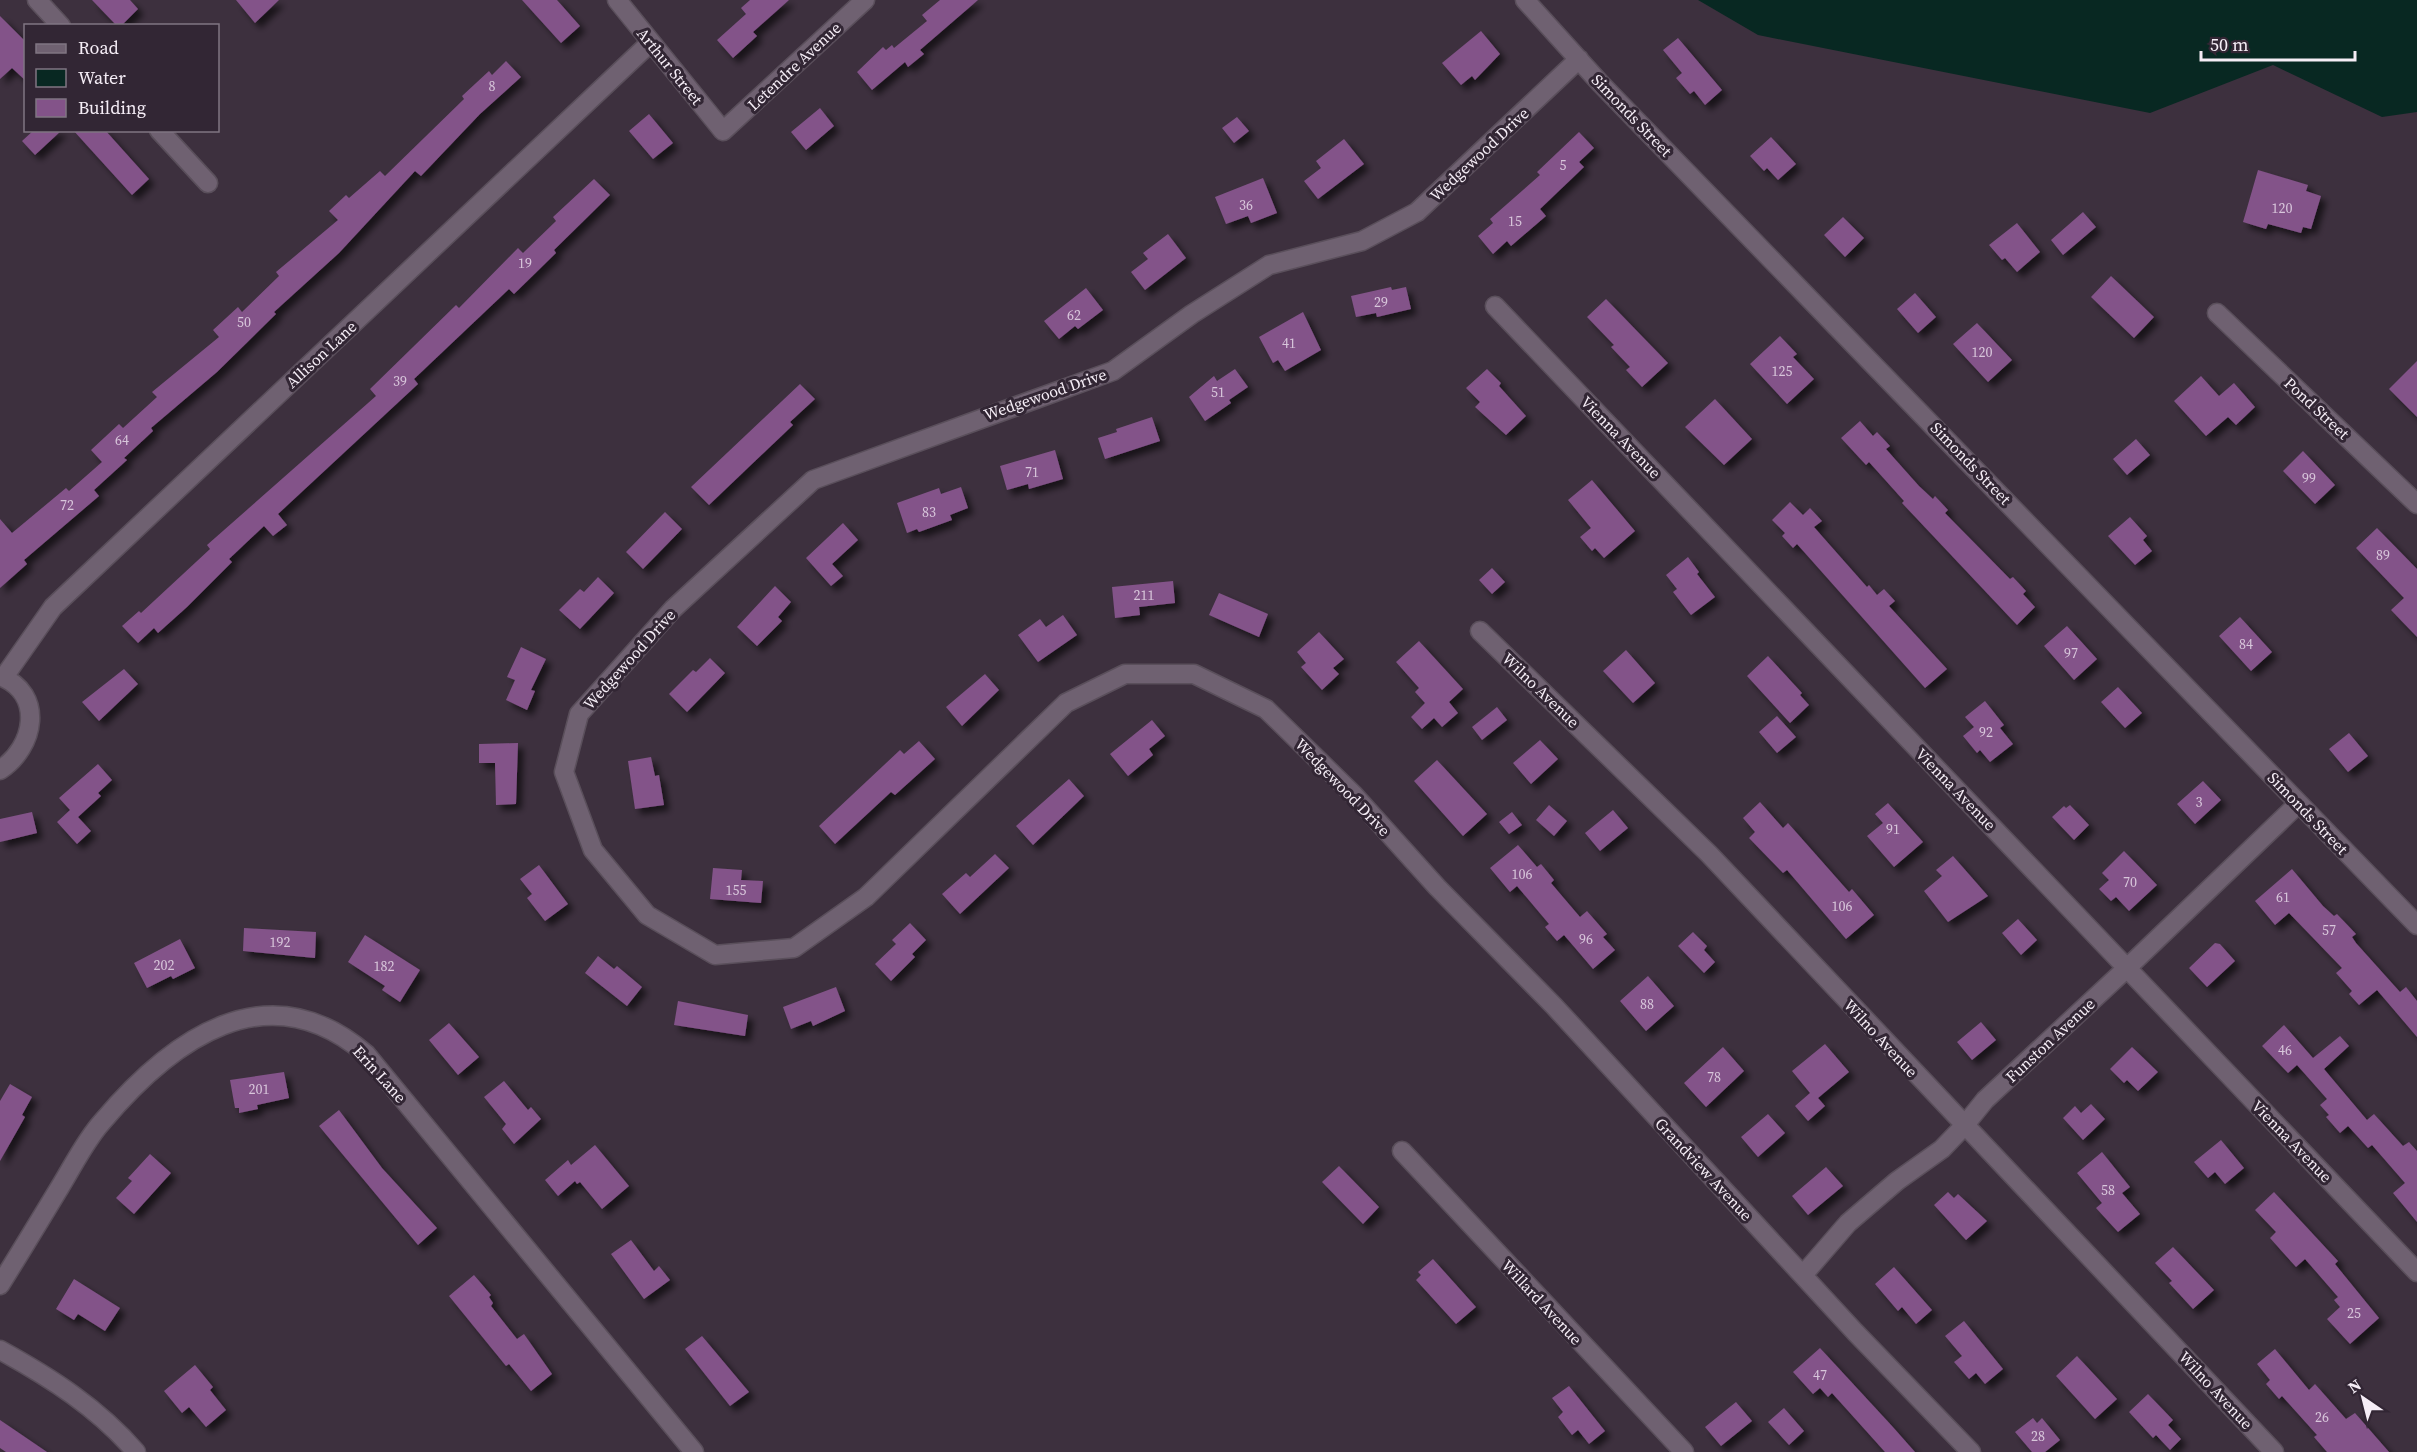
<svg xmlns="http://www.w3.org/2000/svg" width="2417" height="1452" font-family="'Source Serif 4',serif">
<defs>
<filter id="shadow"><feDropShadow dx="5.5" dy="5.5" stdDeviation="3" flood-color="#0009"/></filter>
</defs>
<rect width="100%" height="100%" fill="#3d303e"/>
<!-- water -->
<path fill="#082822" d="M 1698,0 L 2417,0 L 2417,112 L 2382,117 L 2273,65 L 2150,113 L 1758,35 Z"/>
<!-- building -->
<path fill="#835389" filter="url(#shadow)" d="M 92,0 L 130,0 L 138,9 L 121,26 L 117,26 Z
M 236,0 L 279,0 L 255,23 Z
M 522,0 L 557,0 L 580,26 L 561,43 Z
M 750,0 L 789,0 L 753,32 L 757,36 L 733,58 L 717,40 L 746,14 L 741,8 Z
M 940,0 L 978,0 L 920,50 L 924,54 L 908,67 L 905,62 L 872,90 L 857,72 L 883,47 L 886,50 L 892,45 L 894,48 L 927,21 L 922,15 Z
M 0,16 L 26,42 L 26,81 L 12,68 L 0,79 Z
M 1481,31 L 1500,54 L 1475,80 L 1472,76 L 1461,85 L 1442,63 Z
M 1678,38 L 1722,90 L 1705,105 L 1694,91 L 1690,94 L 1676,78 L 1682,73 L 1663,50 Z
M 506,61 L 521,77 L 480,114 L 421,176 L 415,171 L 339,253 L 274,312 L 276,314 L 217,372 L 151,428 L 153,431 L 124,458 L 127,460 L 94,490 L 99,496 L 24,560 L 27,564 L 0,588 L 0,519 L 12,533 L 66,488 L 69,491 L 102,462 L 91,450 L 119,424 L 123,428 L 157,397 L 152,392 L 219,337 L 213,330 L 238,307 L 242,312 L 279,276 L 276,272 L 338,220 L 329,211 L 346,195 L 349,198 L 380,171 L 385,176 L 464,99 L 462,96 L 489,71 L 492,75 Z
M 820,108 L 834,126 L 806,150 L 791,132 Z
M 649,114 L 673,143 L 653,159 L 629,131 Z
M 1237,117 L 1249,131 L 1234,143 L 1222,128 Z
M 34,130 L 62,130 L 35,155 L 22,141 Z
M 73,130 L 105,130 L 149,179 L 132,195 Z
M 1579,132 L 1594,148 L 1579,162 L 1584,167 L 1540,209 L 1546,216 L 1511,246 L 1507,241 L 1493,254 L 1478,236 L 1493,223 L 1490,219 L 1540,175 L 1537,172 Z
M 1771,137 L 1796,164 L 1778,180 L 1767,168 L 1764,171 L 1750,156 Z
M 1344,139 L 1364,164 L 1318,199 L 1304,181 L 1321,168 L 1316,161 Z
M 2258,170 L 2308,185 L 2306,191 L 2321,196 L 2311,229 L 2303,227 L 2301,233 L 2268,224 L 2266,229 L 2243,222 Z
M 1263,178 L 1277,213 L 1251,223 L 1248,216 L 1226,224 L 1215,197 Z
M 594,179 L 610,195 L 554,250 L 556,253 L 514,294 L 509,289 L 414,379 L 418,384 L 278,514 L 287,525 L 273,536 L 264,526 L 229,559 L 232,562 L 187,607 L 158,633 L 154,628 L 138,643 L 122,626 L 139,611 L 141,613 L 210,549 L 207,545 L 376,396 L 370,389 L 456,305 L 459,308 L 518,248 L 523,253 L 556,221 L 553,217 Z
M 2083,212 L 2096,227 L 2063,255 L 2051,240 Z
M 1843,217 L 1864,238 L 1845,257 L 1824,235 Z
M 2017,223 L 2040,252 L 2017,272 L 2005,258 L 2002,260 L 1989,245 Z
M 1168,234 L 1186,258 L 1145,290 L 1131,272 L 1148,259 L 1143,253 Z
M 2111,276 L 2154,317 L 2134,338 L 2091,297 Z
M 1391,287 L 1392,290 L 1406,287 L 1411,309 L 1377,317 L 1376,313 L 1356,317 L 1351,296 Z
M 1086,288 L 1103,310 L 1078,329 L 1075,326 L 1059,339 L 1044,321 Z
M 1915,293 L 1936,317 L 1918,333 L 1897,309 Z
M 1606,299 L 1668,363 L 1642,387 L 1626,370 L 1630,367 L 1611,347 L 1614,345 L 1587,317 Z
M 1303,312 L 1321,350 L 1285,371 L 1278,360 L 1273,363 L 1259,337 Z
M 1977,323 L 2012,360 L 1988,382 L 1953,344 Z
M 1780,336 L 1797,354 L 1793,357 L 1814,379 L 1787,404 L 1750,364 Z
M 2417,361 L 2417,417 L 2389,389 Z
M 1235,369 L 1248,387 L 1229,400 L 1231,403 L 1205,421 L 1189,397 L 1214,376 L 1217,381 Z
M 1487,369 L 1501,383 L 1499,386 L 1526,416 L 1506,435 L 1475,407 L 1480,402 L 1466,388 Z
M 2201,376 L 2219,396 L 2234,383 L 2255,407 L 2236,425 L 2228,417 L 2206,436 L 2174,401 Z
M 800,384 L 815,399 L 790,422 L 793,425 L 709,505 L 691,487 Z
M 1715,399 L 1752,439 L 1724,465 L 1685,427 Z
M 1152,417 L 1160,441 L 1105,459 L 1098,438 L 1117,432 L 1116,429 Z
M 1860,421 L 1873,436 L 1877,432 L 1890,446 L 1886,449 L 1919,486 L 1933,499 L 1935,496 L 1948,510 L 1945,513 L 2010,579 L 2013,577 L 2026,591 L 2023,594 L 2035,607 L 2017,625 L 1902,503 L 1904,501 L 1869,462 L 1866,465 L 1841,438 Z
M 2136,439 L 2150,455 L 2127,475 L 2113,459 Z
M 1055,450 L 1063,479 L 1029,489 L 1028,484 L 1007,490 L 1000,466 Z
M 2303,451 L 2335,485 L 2315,504 L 2283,471 Z
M 1592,480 L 1635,531 L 1604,558 L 1595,548 L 1592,551 L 1580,537 L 1591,528 L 1568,500 Z
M 961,487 L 968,508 L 950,515 L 952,520 L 919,532 L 917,529 L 907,533 L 897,503 L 939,488 L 941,494 Z
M 1790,502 L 1803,515 L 1810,508 L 1822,521 L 1814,527 L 1867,587 L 1869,585 L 1877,595 L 1884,589 L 1895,601 L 1889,606 L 1947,669 L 1925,688 L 1797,544 L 1793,548 L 1782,536 L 1785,533 L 1772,520 Z
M 665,512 L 682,529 L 643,569 L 626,552 Z
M 2130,517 L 2147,536 L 2143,540 L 2152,551 L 2135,565 L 2108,536 Z
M 843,523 L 858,540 L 832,564 L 843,576 L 831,586 L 806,558 Z
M 2377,528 L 2417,569 L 2417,637 L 2391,610 L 2404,598 L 2356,548 Z
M 1688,557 L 1699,572 L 1697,574 L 1715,597 L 1691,615 L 1673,592 L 1677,589 L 1666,575 Z
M 1492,568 L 1505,582 L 1492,594 L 1479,580 Z
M 598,577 L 614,593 L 580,629 L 559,610 L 580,589 L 584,592 Z
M 1173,581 L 1175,603 L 1139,607 L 1140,615 L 1115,618 L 1112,587 Z
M 775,586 L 791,602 L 778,617 L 782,621 L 757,646 L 737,627 Z
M 1219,593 L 1268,614 L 1259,637 L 1209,615 Z
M 1063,615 L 1077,635 L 1038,662 L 1018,635 L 1040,619 L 1046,627 Z
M 2240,617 L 2272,652 L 2251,671 L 2219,636 Z
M 2067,626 L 2097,659 L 2074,680 L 2044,646 Z
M 1319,632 L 1344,659 L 1333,668 L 1339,674 L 1322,690 L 1301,667 L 1306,663 L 1297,652 Z
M 1419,641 L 1463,689 L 1449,702 L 1458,713 L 1442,727 L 1434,718 L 1422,729 L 1411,717 L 1425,703 L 1415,692 L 1419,688 L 1396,662 Z
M 521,647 L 546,659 L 531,690 L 535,691 L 527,710 L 506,700 L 515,680 L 507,677 Z
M 1626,650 L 1655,683 L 1633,703 L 1603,671 Z
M 1768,656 L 1802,693 L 1800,695 L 1809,705 L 1790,723 L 1747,676 Z
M 710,658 L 725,673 L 687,712 L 669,694 L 693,670 L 696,672 Z
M 124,669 L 138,684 L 99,721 L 82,702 Z
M 985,674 L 999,690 L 962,726 L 946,707 Z
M 2118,687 L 2142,713 L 2125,728 L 2101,702 Z
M 1985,701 L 2004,725 L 2000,728 L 2013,744 L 1990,762 L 1980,750 L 1977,753 L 1963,736 L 1974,727 L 1965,717 Z
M 1497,707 L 1507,720 L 1482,740 L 1472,727 Z
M 1777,716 L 1796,737 L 1777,753 L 1759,732 Z
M 1152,720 L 1165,736 L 1149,749 L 1153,755 L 1128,776 L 1110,754 Z
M 2349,733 L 2368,756 L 2348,772 L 2329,749 Z
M 1540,740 L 1558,759 L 1531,784 L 1513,763 Z
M 919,741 L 935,759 L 895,795 L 891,792 L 835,844 L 819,826 L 900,750 L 904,754 Z
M 518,743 L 516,804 L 496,805 L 495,763 L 479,763 L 479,744 Z
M 651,757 L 655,776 L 659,775 L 664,805 L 635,809 L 628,761 Z
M 1437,760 L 1487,814 L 1463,836 L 1414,781 Z
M 98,764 L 112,780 L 98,793 L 101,796 L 78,817 L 91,831 L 77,844 L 57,822 L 70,810 L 59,798 Z
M 1069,779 L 1084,796 L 1033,845 L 1016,826 Z
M 2203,781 L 2221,800 L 2195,824 L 2177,804 Z
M 1760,802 L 1783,828 L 1788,823 L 1849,892 L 1852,889 L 1874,915 L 1846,939 L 1787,870 L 1783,873 L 1749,838 L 1755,832 L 1743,818 Z
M 1888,803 L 1923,842 L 1894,867 L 1867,836 L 1883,823 L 1875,814 Z
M 1549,805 L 1567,821 L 1554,836 L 1536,820 Z
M 2070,805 L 2089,825 L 2074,840 L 2052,817 L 2064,806 L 2066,808 Z
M 1613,810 L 1628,828 L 1600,851 L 1585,833 Z
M 32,812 L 37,833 L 0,842 L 0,819 Z
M 1512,812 L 1522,825 L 1509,834 L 1499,822 Z
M 1518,845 L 1537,867 L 1541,864 L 1554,880 L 1551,883 L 1580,917 L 1587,911 L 1607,934 L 1603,937 L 1615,950 L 1593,969 L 1564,935 L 1557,941 L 1545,927 L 1549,924 L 1517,886 L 1510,892 L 1490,868 Z
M 2124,851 L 2157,885 L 2129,911 L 2116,897 L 2111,901 L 2099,889 L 2109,880 L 2102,873 Z
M 995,854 L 1009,868 L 960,914 L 942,894 L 966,873 L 970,877 Z
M 1953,856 L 1988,896 L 1948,922 L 1924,891 L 1942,876 L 1936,870 Z
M 539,865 L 568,904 L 545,921 L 527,898 L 532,894 L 520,879 Z
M 713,868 L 742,870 L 741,880 L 763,881 L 761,903 L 710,899 Z
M 2292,869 L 2323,906 L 2334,916 L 2337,914 L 2356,934 L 2352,937 L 2356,943 L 2400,992 L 2406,987 L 2417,1001 L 2417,1037 L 2377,990 L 2359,1005 L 2349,994 L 2352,991 L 2336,973 L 2342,968 L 2289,913 L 2275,925 L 2255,901 Z
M 2018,919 L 2037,940 L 2021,955 L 2002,933 Z
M 910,923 L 926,940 L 912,954 L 915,957 L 891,981 L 875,964 L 896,944 L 892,940 Z
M 244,928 L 316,932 L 315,958 L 243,951 Z
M 1693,932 L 1707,946 L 1704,950 L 1715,962 L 1704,973 L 1678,946 Z
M 365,935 L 420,970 L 400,1002 L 382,990 L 385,986 L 348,962 Z
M 180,939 L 195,968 L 173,979 L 171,976 L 147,988 L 134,963 Z
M 2215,943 L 2220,944 L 2235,961 L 2207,987 L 2189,968 Z
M 598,956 L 614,969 L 617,966 L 642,987 L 627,1006 L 585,973 Z
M 1648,976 L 1674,1006 L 1646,1031 L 1620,1001 Z
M 836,987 L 845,1011 L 813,1026 L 811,1021 L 791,1029 L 783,1007 Z
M 678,1001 L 748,1015 L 745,1036 L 674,1025 Z
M 1981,1022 L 1996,1040 L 1972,1060 L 1957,1042 Z
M 449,1023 L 479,1057 L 458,1075 L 429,1040 Z
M 2284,1025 L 2313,1058 L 2340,1036 L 2349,1046 L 2324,1069 L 2367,1120 L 2374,1114 L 2403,1146 L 2409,1142 L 2417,1151 L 2417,1222 L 2393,1193 L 2405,1183 L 2372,1145 L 2368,1148 L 2348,1126 L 2340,1133 L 2326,1117 L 2329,1115 L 2320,1105 L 2327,1099 L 2297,1065 L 2288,1073 L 2262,1046 Z
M 1825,1044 L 1849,1072 L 1818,1098 L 1825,1106 L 1808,1121 L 1795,1106 L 1810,1093 L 1792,1071 Z
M 1723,1047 L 1744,1071 L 1706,1107 L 1684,1083 Z
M 2132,1047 L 2158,1072 L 2138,1091 L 2127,1080 L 2124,1083 L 2110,1069 Z
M 284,1072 L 289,1098 L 257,1105 L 258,1109 L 239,1113 L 239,1108 L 235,1108 L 230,1080 Z
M 504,1081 L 528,1110 L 531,1107 L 541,1119 L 514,1144 L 502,1129 L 506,1124 L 484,1097 Z
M 10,1084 L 32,1097 L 22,1115 L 25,1117 L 0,1161 L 0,1101 Z
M 2091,1104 L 2105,1119 L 2083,1140 L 2063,1118 L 2075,1106 L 2081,1113 Z
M 339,1110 L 382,1168 L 437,1228 L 418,1245 L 319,1126 Z
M 1768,1114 L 1785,1133 L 1758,1157 L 1741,1137 Z
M 2221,1140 L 2244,1168 L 2225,1184 L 2215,1172 L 2208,1178 L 2194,1162 Z
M 595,1145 L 629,1186 L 602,1209 L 580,1182 L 577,1184 L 575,1181 L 558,1196 L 545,1180 L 568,1160 L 571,1165 Z
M 2102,1152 L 2130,1187 L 2122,1193 L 2140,1214 L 2118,1232 L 2096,1208 L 2102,1203 L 2077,1173 Z
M 150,1154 L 171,1173 L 134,1214 L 116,1198 L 132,1181 L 128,1178 Z
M 1339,1166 L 1379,1207 L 1363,1224 L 1322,1182 Z
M 1826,1167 L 1843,1186 L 1808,1215 L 1792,1196 Z
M 1948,1192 L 1954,1198 L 1958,1194 L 1987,1221 L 1966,1240 L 1934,1205 Z
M 2274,1192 L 2338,1261 L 2335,1264 L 2379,1318 L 2350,1344 L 2327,1319 L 2340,1307 L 2334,1300 L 2338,1297 L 2305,1259 L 2296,1267 L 2270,1238 L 2276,1232 L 2255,1210 Z
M 631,1240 L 654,1271 L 659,1266 L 670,1280 L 644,1299 L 611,1254 Z
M 2173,1247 L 2214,1290 L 2193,1309 L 2169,1283 L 2172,1281 L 2155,1263 Z
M 1433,1259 L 1476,1307 L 1456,1324 L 1416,1280 L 1421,1275 L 1418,1272 Z
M 1894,1267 L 1932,1310 L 1916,1324 L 1902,1307 L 1898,1311 L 1875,1284 Z
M 474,1275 L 491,1295 L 489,1297 L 493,1303 L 491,1306 L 517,1339 L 524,1334 L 552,1374 L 531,1391 L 509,1364 L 506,1366 L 449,1296 Z
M 74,1279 L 120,1308 L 105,1331 L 78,1314 L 74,1320 L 56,1309 Z
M 1964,1321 L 2003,1369 L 1985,1384 L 1976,1373 L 1969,1379 L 1954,1362 L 1962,1356 L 1945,1336 Z
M 702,1336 L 749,1392 L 730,1406 L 685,1349 Z
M 1820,1348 L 1892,1426 L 1915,1452 L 1885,1452 L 1832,1393 L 1828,1397 L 1820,1388 L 1813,1394 L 1793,1372 Z
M 2275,1349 L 2309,1390 L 2315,1384 L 2346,1419 L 2355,1413 L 2389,1452 L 2327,1452 L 2314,1437 L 2317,1435 L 2282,1396 L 2279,1399 L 2266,1384 L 2270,1380 L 2257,1364 Z
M 2077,1356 L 2117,1399 L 2095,1419 L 2056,1376 Z
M 195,1365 L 213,1387 L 210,1390 L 226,1410 L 206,1427 L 189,1407 L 182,1413 L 164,1391 Z
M 1569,1386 L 1605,1431 L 1589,1444 L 1578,1430 L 1572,1435 L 1558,1417 L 1563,1412 L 1552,1398 Z
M 2148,1394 L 2173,1420 L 2168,1425 L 2181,1439 L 2170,1450 L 2156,1435 L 2153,1438 L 2129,1412 Z
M 1736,1402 L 1752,1421 L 1721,1446 L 1705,1427 Z
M 1784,1408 L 1804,1431 L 1789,1445 L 1768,1422 Z
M 2033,1418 L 2037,1423 L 2042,1418 L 2060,1440 L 2045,1452 L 2032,1452 L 2015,1432 Z
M 0,1420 L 47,1452 L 6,1452 L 0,1448 Z"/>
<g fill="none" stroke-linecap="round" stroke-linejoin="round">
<!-- minor casing -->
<g stroke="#5a4f5b" stroke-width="21">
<path id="minor" d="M 37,0 L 61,26
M 617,0 L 723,131 L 865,0
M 1525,0 L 1600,83 L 2417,925
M 1579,59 L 1417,212 L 1362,241 L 1269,265 L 1192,314 L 1113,371 L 813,480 L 673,609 L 579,714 L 564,772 L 593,850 L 647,915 L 715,955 L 794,948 L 866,897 L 1066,703 L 1125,674 L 1194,674 L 1266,709 L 1354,795 L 1437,887 L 1554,1006 L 1855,1332 L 1971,1452
M 159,130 L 208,183
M 1495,306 L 2417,1272
M 2217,313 L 2417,504
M 1480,631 L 1709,854 L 2274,1452
M 0,676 C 45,694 35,747 0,770
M 4,677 L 53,607 L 651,42
M 1402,1151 L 1684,1452
M 1803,1275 L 1848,1223 L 1897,1181 L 1942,1149 L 1964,1126 L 1985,1100 L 2127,968 L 2298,804
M 0,1285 C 20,1253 40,1220 60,1187 C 73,1166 85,1141 102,1122 C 171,1040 267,969 366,1054 L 694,1452
M 0,1350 C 51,1378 98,1408 136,1452"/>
</g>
<!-- minor -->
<use href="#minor" stroke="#6f6171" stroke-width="18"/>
</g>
<g text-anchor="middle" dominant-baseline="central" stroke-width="6" stroke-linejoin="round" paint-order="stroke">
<!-- number labels -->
<g font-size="14" fill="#d8c6db">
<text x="492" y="86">8</text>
<text x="1563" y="165">5</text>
<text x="1246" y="205">36</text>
<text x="2282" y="208">120</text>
<text x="1515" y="221">15</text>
<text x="525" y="263">19</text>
<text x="1381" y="302">29</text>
<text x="1074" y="315">62</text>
<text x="244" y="322">50</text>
<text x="1289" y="343">41</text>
<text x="1982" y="352">120</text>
<text x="1782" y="371">125</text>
<text x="400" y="381">39</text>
<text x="1218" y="392">51</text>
<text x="122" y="440">64</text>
<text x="1032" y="472">71</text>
<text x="2309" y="478">99</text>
<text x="67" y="505">72</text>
<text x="929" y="512">83</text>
<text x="2383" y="555">89</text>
<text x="1144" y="595">211</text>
<text x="2246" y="644">84</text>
<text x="2071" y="653">97</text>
<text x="1986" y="732">92</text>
<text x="2199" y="802">3</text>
<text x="1893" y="829">91</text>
<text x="1522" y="874">106</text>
<text x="2130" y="882">70</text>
<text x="736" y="890">155</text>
<text x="2283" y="897">61</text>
<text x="1842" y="906">106</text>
<text x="2329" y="930">57</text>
<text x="1586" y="939">96</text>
<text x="280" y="942">192</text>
<text x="164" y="965">202</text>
<text x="384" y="966">182</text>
<text x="1647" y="1004">88</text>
<text x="2285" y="1050">46</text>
<text x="1714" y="1077">78</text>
<text x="259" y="1089">201</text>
<text x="2108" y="1190">58</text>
<text x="2354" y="1313">25</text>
<text x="1820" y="1375">47</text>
<text x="2322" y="1417">26</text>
<text x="2038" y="1436">28</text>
</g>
<!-- street labels -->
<g font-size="16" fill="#f5edf6" stroke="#322634">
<text transform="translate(670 66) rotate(51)">Arthur Street</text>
<text transform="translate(794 66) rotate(-43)">Letendre Avenue</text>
<text transform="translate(1632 115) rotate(46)">Simonds Street</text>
<text transform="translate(1479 154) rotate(-43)">Wedgewood Drive</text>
<text transform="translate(321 354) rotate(-43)">Allison Lane</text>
<text transform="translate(1045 394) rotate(-19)">Wedgewood Drive</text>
<text transform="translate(2317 408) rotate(43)">Pond Street</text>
<text transform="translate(1621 437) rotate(46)">Vienna Avenue</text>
<text transform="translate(1971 463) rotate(46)">Simonds Street</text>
<text transform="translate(629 659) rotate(-48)">Wedgewood Drive</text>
<text transform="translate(1541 690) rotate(44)">Wilno Avenue</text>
<text transform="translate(1343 787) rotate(46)">Wedgewood Drive</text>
<text transform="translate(1956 789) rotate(46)">Vienna Avenue</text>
<text transform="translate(2308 813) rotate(46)">Simonds Street</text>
<text transform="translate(1881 1038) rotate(47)">Wilno Avenue</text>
<text transform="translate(2050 1040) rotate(-43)">Funston Avenue</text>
<text transform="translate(380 1074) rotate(48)">Erin Lane</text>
<text transform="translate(2292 1141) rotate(46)">Vienna Avenue</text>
<text transform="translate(1704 1169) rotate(47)">Grandview Avenue</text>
<text transform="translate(1542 1302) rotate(47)">Willard Avenue</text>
<text transform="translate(2216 1390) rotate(47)">Wilno Avenue</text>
</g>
</g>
<!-- legend -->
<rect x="24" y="24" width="195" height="108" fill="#322634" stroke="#807682" stroke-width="1.5"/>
<rect x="36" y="44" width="30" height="9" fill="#6f6171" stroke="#807682" stroke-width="1.5"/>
<text x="78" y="54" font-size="18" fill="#f5edf6">Road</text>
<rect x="36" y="69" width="30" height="18" fill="#082822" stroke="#807682" stroke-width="1.5"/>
<text x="78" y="84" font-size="18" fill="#f5edf6">Water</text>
<rect x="36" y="99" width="30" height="18" fill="#835389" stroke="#807682" stroke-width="1.5"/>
<text x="78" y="114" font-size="18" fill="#f5edf6">Building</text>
<!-- north arrow -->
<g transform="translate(2363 1398) rotate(325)" stroke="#322634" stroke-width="4.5" paint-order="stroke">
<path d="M0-4.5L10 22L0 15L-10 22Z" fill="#f5edf6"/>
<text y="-9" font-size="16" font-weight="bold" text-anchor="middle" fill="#f5edf6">N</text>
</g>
<!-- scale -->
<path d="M2201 51v9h154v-9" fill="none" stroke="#f5edf6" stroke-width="3"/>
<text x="2210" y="51" font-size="18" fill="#f5edf6" stroke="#322634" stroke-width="4.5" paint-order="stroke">50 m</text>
</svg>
